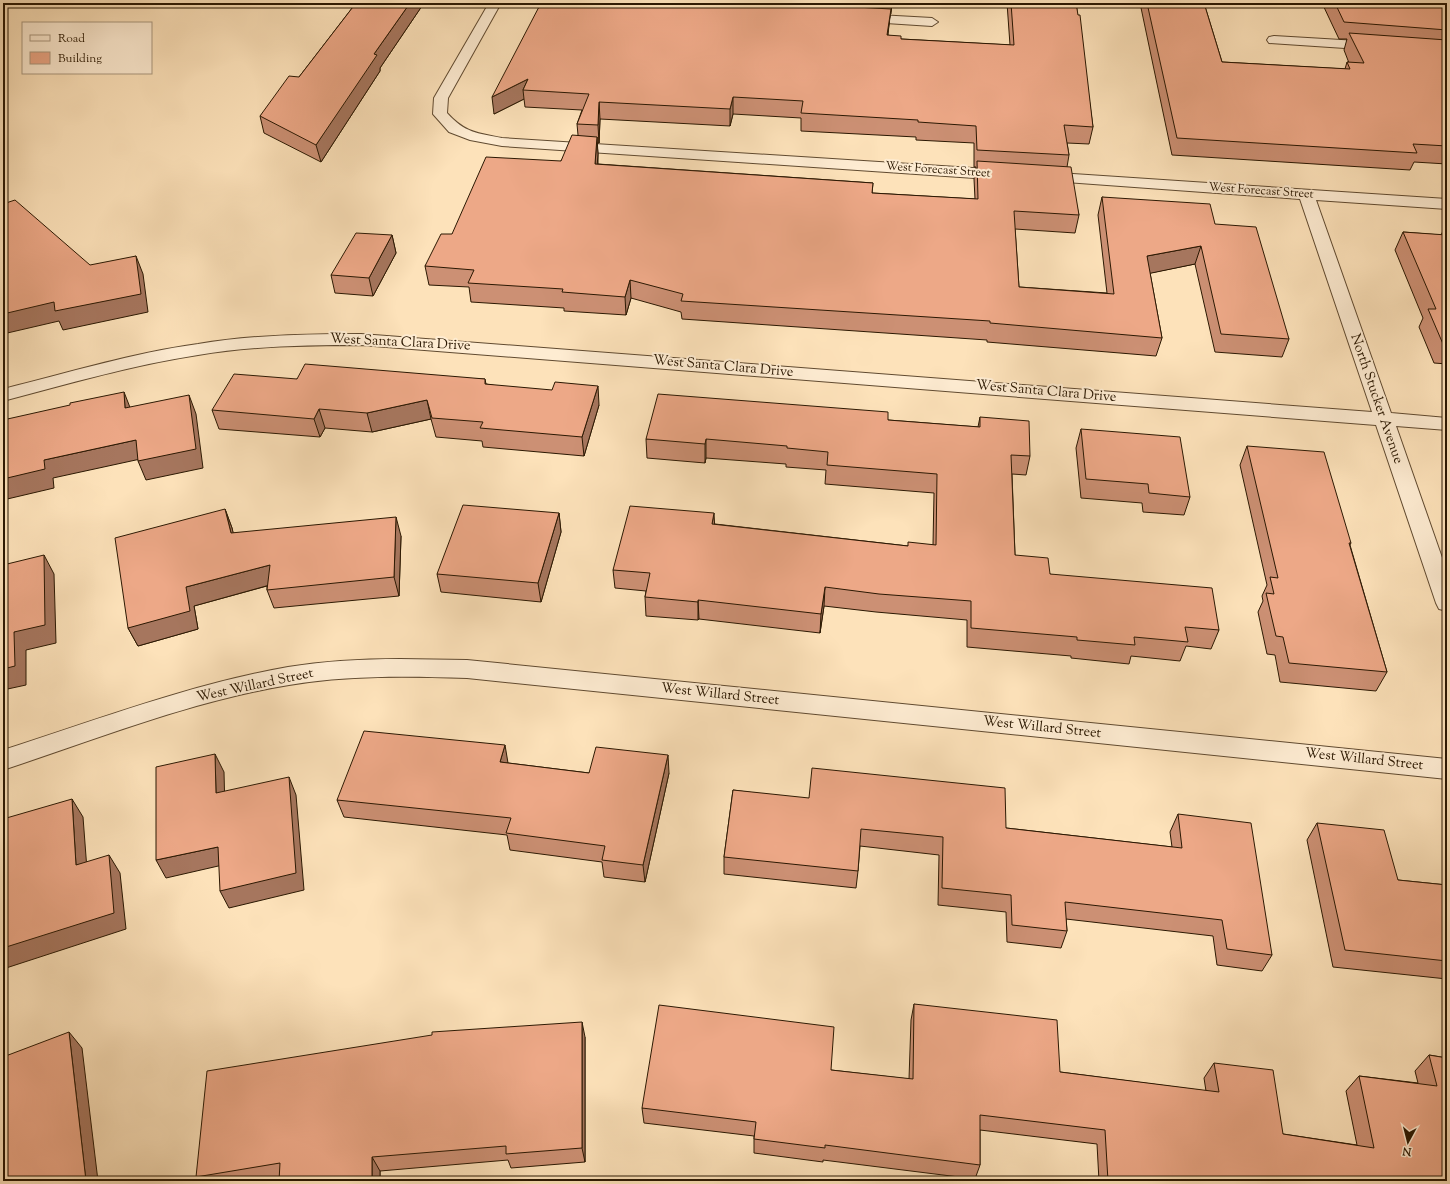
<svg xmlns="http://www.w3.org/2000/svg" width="1450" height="1184" font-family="'Sorts Mill Goudy',serif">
<rect width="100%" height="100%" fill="#fde2ba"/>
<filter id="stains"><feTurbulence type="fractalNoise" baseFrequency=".005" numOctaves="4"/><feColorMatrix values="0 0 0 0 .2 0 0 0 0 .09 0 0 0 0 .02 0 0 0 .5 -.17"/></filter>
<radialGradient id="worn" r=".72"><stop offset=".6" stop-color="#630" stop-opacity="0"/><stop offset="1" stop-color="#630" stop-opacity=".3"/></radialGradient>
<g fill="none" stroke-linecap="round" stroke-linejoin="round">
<!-- minor casing -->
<g stroke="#604a30" stroke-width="2">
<path id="minor" d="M 489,3 L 501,3 L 448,98 L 447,113 C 465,133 477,133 502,138 L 1004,170 L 1009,172 L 1012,175 L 1009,178 L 1004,180 L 502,146 L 470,140 L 449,132 L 433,114 L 434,98 Z
M 860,14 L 932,18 L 938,22 L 932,26 L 855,21 L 854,18 Z
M 1274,36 L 1375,42 L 1380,43 L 1382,46 L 1380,49 L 1375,50 L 1269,43 L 1267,40 L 1269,37 Z
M 1043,172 L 1447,199 L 1447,209 L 1316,200 L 1391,413 L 1447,418 L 1447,430 L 1396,426 L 1447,572 L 1447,611 L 1439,609 L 1436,603 L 1376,425 L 361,345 C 307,345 252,346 198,355 C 132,365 68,384 3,401 L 3,389 C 68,373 132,353 198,344 C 252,335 307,334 361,334 L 1372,412 L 1300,199 L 1038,180 L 1035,177 L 1038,174 Z
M 400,659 L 467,660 L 1447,759 L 1447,779 L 467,678 C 408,676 348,675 289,685 C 191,701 97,739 3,770 L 3,750 C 97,720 191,684 288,667 C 325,661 362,659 400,659 Z"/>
</g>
<!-- minor -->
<use href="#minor" fill="#feecd2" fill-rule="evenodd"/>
</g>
<!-- wall -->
<path fill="#cc9074" stroke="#2b1802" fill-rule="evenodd" d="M 356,3 L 424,3 L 380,68 L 380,71 L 321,162 L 264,133 L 260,116 L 299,77 Z
M 541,3 L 892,3 L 891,14 L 890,14 L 888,35 L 901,39 L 1010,45 L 1007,3 L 1076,3 L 1093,127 L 1089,144 L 1067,143 L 1069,155 L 1067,167 L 1079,215 L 1075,233 L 1015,229 L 1019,287 L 1107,293 L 1098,215 L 1102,197 L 1215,224 L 1289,339 L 1282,357 L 1215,352 L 1195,264 L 1150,273 L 1162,338 L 1156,356 L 987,342 L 987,340 L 682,319 L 681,312 L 631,298 L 626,315 L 564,311 L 564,308 L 471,302 L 469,287 L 429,285 L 425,266 L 452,234 L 561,161 L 578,135 L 577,124 L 582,110 L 525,107 L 524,99 L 494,114 ZM 733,114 L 801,118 L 801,131 L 916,137 L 916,140 L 974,143 L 974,167 L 976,167 L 974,179 L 975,199 L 872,193 L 873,183 L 598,164 L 598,154 L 597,143 L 599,143 L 600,119 L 730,126 Z
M 1140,3 L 1204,3 L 1222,62 L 1345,69 L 1347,62 L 1349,63 L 1344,50 L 1347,39 L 1339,39 L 1322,3 L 1447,3 L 1447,164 L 1414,162 L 1410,170 L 1172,155 Z
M 1447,223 L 1447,364 L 1434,363 L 1419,327 L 1423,318 L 1395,250 L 1403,232 L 1441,235 Z
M 392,235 L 396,253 L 373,296 L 335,293 L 331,275 Z
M 297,379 L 485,379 L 486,384 L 599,405 L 584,456 L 483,447 L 482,441 L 436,437 L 431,419 L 372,432 L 325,428 L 320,437 L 219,429 L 212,410 Z
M 980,417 L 1030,456 L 1026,475 L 1012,474 L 1015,555 L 1050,574 L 1219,630 L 1211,649 L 1186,646 L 1180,661 L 1131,656 L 1129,664 L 1071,658 L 1071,656 L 967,647 L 967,620 L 876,612 L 824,606 L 820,633 L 699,619 L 698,620 L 646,616 L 645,597 L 646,591 L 615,588 L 613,570 L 715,524 L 908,546 L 933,545 L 934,493 L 825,484 L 826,470 L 786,467 L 786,464 L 706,458 L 705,463 L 647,458 L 646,439 L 888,420 L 978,427 Z
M 1081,429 L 1190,497 L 1184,515 L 1143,512 L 1142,503 L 1081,498 L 1076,448 Z
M 1247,446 L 1351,543 L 1350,545 L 1387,672 L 1376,691 L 1280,682 L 1275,655 L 1267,654 L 1258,612 L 1263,601 L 1262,596 L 1267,585 L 1240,465 Z
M 225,509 L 232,528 L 233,533 L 401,536 L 399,596 L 274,608 L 267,590 L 267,586 L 194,606 L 198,629 L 138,646 L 128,628 Z
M 559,513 L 561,532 L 541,602 L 441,592 L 437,574 Z
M 508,763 L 589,773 L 669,773 L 645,882 L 604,877 L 602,862 L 510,850 L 507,835 L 344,817 L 337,800 Z
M 733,790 L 1006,828 L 1172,847 L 1170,832 L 1178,814 L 1272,955 L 1262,971 L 1217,965 L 1213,936 L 1066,919 L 1067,931 L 1061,948 L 1007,942 L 1006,912 L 938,905 L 939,855 L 860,846 L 858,871 L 856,888 L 724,874 L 724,857 Z
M 1317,823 L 1398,880 L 1447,885 L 1447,979 L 1333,967 L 1307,840 Z
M 914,1004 L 1060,1072 L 1206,1091 L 1204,1078 L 1214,1063 L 1283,1134 L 1357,1145 L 1346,1091 L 1359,1076 L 1418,1083 L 1415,1071 L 1429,1055 L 1447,1058 L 1447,1181 L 1099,1181 L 1097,1144 L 980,1130 L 980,1165 L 975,1179 L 823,1160 L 823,1162 L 754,1153 L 754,1136 L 644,1123 L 642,1108 L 831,1070 L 909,1079 L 911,1020 Z
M 585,1037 L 585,1162 L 511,1168 L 508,1160 L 380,1171 L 380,1181 L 279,1181 L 280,1179 L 267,1181 L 199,1181 L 196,1177 Z"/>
<!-- shaded-wall -->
<path fill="#a6765e" stroke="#2b1802" d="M 410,3 L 424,3 L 380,68 L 380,71 L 321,162 L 316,145 L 374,54 Z
M 891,9 L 889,25 L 885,51 L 887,35 Z
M 528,79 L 523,90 L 524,99 L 494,114 L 492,97 Z
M 733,97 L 733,114 L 730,126 L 730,109 Z
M 599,102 L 600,119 L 599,143 L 598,125 Z
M 597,137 L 598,154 L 596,181 L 595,164 Z
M 392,235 L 396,253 L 373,296 L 369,278 Z
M 1201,246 L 1195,264 L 1142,275 L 1147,256 Z
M 136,256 L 143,274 L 148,312 L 63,330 L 59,321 L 3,334 L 3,314 Z
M 630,280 L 631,298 L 626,315 L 625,297 Z
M 598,386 L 599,405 L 584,456 L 582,437 Z
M 124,392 L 131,410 L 125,408 Z
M 189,395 L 196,414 L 203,468 L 146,480 L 138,461 Z
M 427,400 L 431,419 L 372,432 L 367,413 Z
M 319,409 L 325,428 L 320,437 L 314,419 Z
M 706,439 L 706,458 L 705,463 L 705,444 Z
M 136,440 L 145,458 L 53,478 L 54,488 L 3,500 L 3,479 L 44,460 Z
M 225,509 L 232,528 L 238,552 L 231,533 Z
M 559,513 L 561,532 L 541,602 L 538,583 Z
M 714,513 L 715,532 L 712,524 Z
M 396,517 L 401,536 L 399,596 L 394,577 Z
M 44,555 L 54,574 L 56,643 L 26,650 L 26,685 L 3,690 L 3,669 L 14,632 Z
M 270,565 L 277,583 L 194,606 L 198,629 L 138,646 L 128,628 L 186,587 Z
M 825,587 L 824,606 L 820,633 L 821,614 Z
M 698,600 L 699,619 L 698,620 Z
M 505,745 L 508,763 L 500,762 Z
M 215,754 L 224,772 L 225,811 L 216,793 Z
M 668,755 L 669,773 L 645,882 L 643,865 Z
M 289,777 L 296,795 L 304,890 L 229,908 L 220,891 Z
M 72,799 L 83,817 L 88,883 L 76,865 Z
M 218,847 L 227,864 L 166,878 L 156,860 Z
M 109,855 L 120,873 L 126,929 L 3,969 L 3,948 Z
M 582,1022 L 585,1037 L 585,1162 L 582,1148 Z
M 69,1032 L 82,1048 L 98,1181 L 86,1181 Z
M 372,1157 L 380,1171 L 380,1181 L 372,1181 Z"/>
<!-- building -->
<path fill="#eda887" stroke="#2b1802" d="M 356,3 L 410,3 L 374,54 L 377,55 L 316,145 L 260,116 L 289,76 L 299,77 Z
M 541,3 L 785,3 L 891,9 L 887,35 L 901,36 L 901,39 L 1014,45 L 1011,3 L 1076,3 L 1078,15 L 1080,15 L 1093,127 L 1064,125 L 1069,155 L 977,150 L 976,126 L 918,122 L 918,120 L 801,113 L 803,101 L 733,97 L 730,109 L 599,102 L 598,125 L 577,124 L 589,94 L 523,90 L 528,79 L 492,97 Z
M 1147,3 L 1204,3 L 1222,62 L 1350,69 L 1347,62 L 1364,63 L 1349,33 L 1447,40 L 1447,146 L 1413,144 L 1417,153 L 1177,138 Z
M 1335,3 L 1447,3 L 1447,30 L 1344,22 Z
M 572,135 L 597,137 L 595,164 L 873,183 L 872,193 L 978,199 L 977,161 L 1071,167 L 1079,215 L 1014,211 L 1019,287 L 1114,294 L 1102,197 L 1210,204 L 1215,224 L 1256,227 L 1289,339 L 1221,334 L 1201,246 L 1147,256 L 1162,338 L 990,323 L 990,321 L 681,301 L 683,294 L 630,280 L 625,297 L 562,292 L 563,289 L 468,283 L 474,270 L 425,266 L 441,234 L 452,234 L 486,157 L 561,161 Z
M 15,200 L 90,265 L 136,256 L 141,294 L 55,311 L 54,302 L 3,314 L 3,204 Z
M 1403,232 L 1447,235 L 1447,345 L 1443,344 L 1428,309 L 1436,309 Z
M 356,233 L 392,235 L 369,278 L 331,275 Z
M 305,364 L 485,379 L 485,384 L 552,390 L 555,382 L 598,386 L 582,437 L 480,428 L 483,422 L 432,418 L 427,400 L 367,413 L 319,409 L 314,419 L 212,410 L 234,374 L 297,379 Z
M 124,392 L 125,408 L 189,395 L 196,449 L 138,461 L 136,440 L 44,460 L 45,469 L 3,479 L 3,420 L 70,405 L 70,403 Z
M 658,394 L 888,412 L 888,420 L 980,427 L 980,417 L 1029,421 L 1030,456 L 1011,455 L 1015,555 L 1048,558 L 1050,574 L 1212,588 L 1219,630 L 1185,627 L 1188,642 L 1134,637 L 1135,645 L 1077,640 L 1077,637 L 971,628 L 971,601 L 879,594 L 825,587 L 821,614 L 698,600 L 698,602 L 645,597 L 650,573 L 613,570 L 630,506 L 714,513 L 712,524 L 908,546 L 908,542 L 936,545 L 937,474 L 827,465 L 828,452 L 787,448 L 787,446 L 706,439 L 705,444 L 646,439 Z
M 1081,429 L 1180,437 L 1190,497 L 1149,493 L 1148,484 L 1086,479 Z
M 1247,446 L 1324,452 L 1351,543 L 1349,543 L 1387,672 L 1289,663 L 1283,637 L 1276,636 L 1266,593 L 1274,594 L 1270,577 L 1278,578 Z
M 463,505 L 559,513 L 538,583 L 437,574 Z
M 225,509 L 231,533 L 396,517 L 394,577 L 267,590 L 270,565 L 186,587 L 190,611 L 128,628 L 115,538 Z
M 44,555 L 45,625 L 14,632 L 15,666 L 3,669 L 3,565 Z
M 364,731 L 505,745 L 500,762 L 589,773 L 596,747 L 668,755 L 643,865 L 602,860 L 605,846 L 506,833 L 511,818 L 337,800 Z
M 215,754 L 216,793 L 289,777 L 296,873 L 220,891 L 218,847 L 156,860 L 156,767 Z
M 812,768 L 1005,788 L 1006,828 L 1182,848 L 1178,814 L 1251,823 L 1272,955 L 1227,949 L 1222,920 L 1065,902 L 1067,931 L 1012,925 L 1011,895 L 942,888 L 943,837 L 861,829 L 858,871 L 724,857 L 733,790 L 809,798 Z
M 72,799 L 76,865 L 109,855 L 114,913 L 3,948 L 3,819 Z
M 1317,823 L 1384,830 L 1398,880 L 1447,885 L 1447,961 L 1345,950 Z
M 914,1004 L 1057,1020 L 1060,1072 L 1219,1092 L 1214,1063 L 1273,1070 L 1283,1134 L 1374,1148 L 1359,1076 L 1437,1086 L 1429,1055 L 1447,1058 L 1447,1181 L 1108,1181 L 1105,1130 L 980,1115 L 980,1165 L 825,1145 L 825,1148 L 754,1139 L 756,1122 L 642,1108 L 659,1005 L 834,1027 L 831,1070 L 913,1079 Z
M 582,1022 L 582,1148 L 506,1154 L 506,1146 L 372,1157 L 372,1181 L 279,1181 L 280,1163 L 196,1177 L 207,1071 L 432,1035 L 432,1032 Z
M 69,1032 L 86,1181 L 3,1181 L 3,1057 Z"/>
<g text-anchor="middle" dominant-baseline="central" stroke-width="4" stroke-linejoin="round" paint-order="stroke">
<!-- far-street labels -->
<g font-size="12" fill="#2b1802" stroke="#feecd2">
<text transform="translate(938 170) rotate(4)">West Forecast Street</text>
<text transform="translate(1261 191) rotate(4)">West Forecast Street</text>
</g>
<!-- street labels -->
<g font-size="14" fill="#2b1802" stroke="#feecd2">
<text transform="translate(400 343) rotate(3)">West Santa Clara Drive</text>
<text transform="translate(723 367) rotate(5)">West Santa Clara Drive</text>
<text transform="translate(1046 392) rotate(5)">West Santa Clara Drive</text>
<text transform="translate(1376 399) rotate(71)">North Stucker Avenue</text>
<text transform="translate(255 686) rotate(-12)">West Willard Street</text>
<text transform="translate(720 695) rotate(6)">West Willard Street</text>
<text transform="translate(1042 728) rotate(6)">West Willard Street</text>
<text transform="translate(1364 760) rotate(6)">West Willard Street</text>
</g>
</g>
<!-- margin -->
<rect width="1450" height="1184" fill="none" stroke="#fde2ba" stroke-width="16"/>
<rect x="4" y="4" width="1442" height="1176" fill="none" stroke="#2b1802" stroke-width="2"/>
<rect x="8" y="8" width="1434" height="1168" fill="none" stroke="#2b1802"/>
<!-- legend -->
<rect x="22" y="22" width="130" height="52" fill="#feecd2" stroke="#aa977f"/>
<rect x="30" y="35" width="20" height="6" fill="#feecd2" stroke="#aa977f"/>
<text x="58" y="42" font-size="12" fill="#2b1802">Road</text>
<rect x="30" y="52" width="20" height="12" fill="#eda887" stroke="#aa977f"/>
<text x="58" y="62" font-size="12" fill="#2b1802">Building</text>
<!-- north arrow -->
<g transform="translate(1408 1142) rotate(187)" stroke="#feecd2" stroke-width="3" paint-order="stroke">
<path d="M0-3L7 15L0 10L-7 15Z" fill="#2b1802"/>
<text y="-6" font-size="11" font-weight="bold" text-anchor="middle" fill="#2b1802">N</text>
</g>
<rect width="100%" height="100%" filter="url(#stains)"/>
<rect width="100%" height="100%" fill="url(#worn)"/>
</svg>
